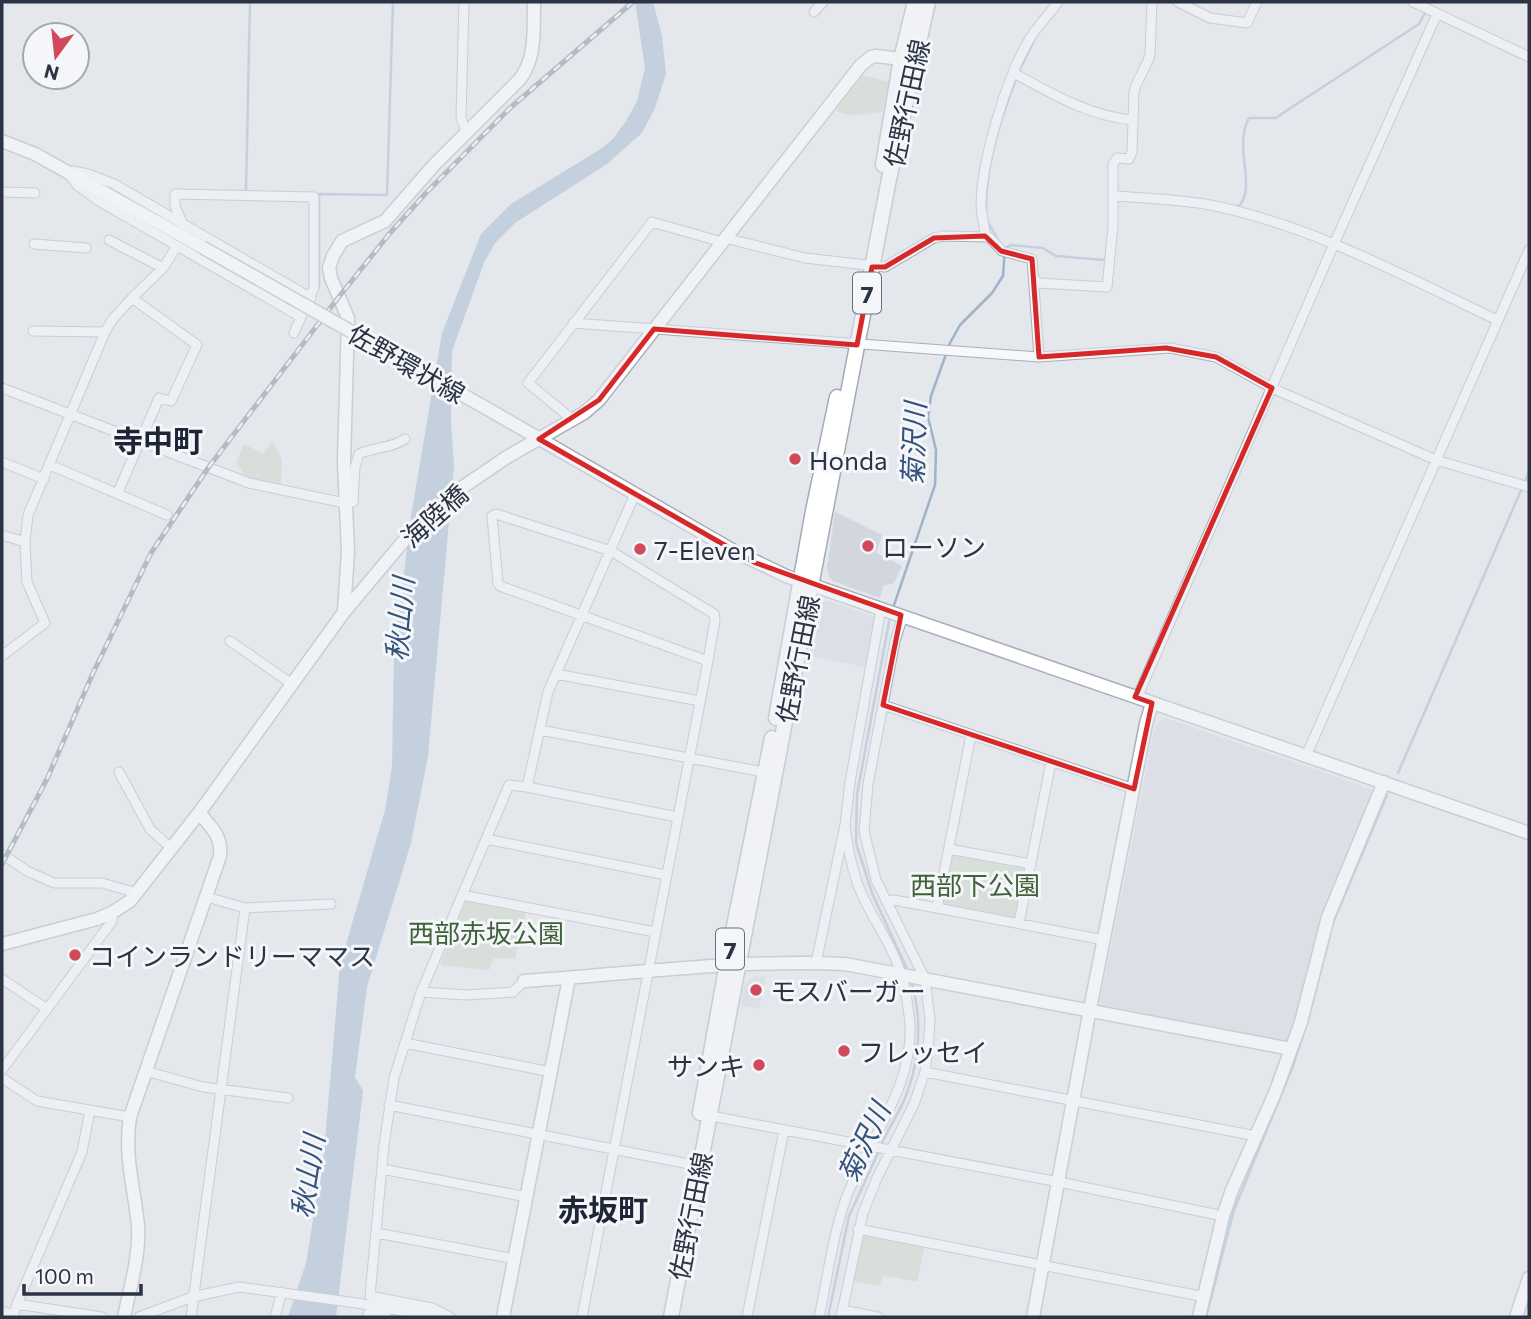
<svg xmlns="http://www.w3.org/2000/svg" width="1531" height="1319" font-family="Commissioner,'Noto Sans JP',sans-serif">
<rect width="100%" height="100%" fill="#e4e7ec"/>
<!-- built -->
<path fill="#d2d6de" d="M 835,512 L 882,535 L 876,553 L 902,566 L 894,583 L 883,586 L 880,598 L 833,581 L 829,576 L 827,569 Z
M 827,601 L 874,616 L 877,622 L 869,668 L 807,655 L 818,609 L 822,602 Z
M 1165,718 L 1335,776 L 1371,790 L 1374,795 L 1318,928 L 1297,1019 L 1289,1039 L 1284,1042 L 1103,1007 L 1100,1001 L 1155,726 Z
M 766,976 L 759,1009 L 741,1005 L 745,983 L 754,977 Z"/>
<!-- green -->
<path fill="#c9d6c5" d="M 863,75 L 889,82 L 882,112 C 869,114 847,119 836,110 Z
M 273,442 L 282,460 L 281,488 L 248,480 L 236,462 L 244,444 L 262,453 Z
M 955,852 L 1023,865 L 1026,868 L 1017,915 L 1012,918 L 946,906 L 942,902 L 952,854 Z
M 465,900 L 526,911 L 515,959 L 494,958 L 489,970 L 440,965 Z
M 865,1233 L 925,1245 L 917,1282 L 883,1275 L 880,1286 L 852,1281 L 860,1237 Z"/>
<!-- water -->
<path fill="#9fb4cc" d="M 635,2 L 653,2 L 662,36 L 666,74 L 655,108 L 642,133 L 607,164 L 515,223 L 495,243 L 484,263 L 452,351 L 451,423 L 454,466 L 428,756 L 411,843 L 367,987 L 355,1077 L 363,1091 L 336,1317 L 288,1317 L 306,1263 L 324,1152 L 340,965 L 385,810 L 392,767 L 394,654 L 411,516 L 442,333 L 481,234 L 511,204 L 599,150 L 612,140 L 626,121 L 637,101 L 645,68 Z"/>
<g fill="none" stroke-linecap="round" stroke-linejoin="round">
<!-- stream -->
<path stroke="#9fb4cc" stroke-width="2.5" d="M 1018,73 L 1034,41
M 246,190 L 250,2
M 1235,206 L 1239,206 C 1257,187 1233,146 1249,118 L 1276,118 L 1286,111 L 1419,24 L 1431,2
M 986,212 C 985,167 1000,120 1016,79
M 988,222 L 1000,243
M 319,286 L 319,194 L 387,195 L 393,2
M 893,608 L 935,485 L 936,450 L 928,417 L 931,396 L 950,343 L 960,325 L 992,293 L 1003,276 L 1005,248 L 1011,245 L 1043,248 L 1056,256 L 1104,260 L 1106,257
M 890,617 L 857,794 L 856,843 L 872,893 L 908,971
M 1398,773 L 1529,472
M 1332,925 L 1387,795
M 881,1145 C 889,1127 902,1109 908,1090 C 920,1057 922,1015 911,981
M 828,1317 L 849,1216 L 879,1151
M 1206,1317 L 1234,1210 L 1293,1066 L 1309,1016 L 1330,935"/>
<!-- street casing -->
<g stroke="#a9aeb7" stroke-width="11">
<path id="street" d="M 464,2 L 461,118 L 466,132
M 1178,2 L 1210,18 L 1247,23 L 1257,2
M 1413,2 L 1529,57
M 814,12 L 823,2
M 1014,73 C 1052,94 1089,116 1133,120
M 73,171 L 88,174 L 114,184 L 311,298
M 70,176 L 77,185 L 99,201 L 301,317 L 314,288 L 314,197 L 175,194 L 175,206 L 183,225
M 2,192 L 35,193
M 1114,196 C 1144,198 1175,199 1205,204 C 1307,223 1404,276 1497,320
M 985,236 C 985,225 981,215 981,204 C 982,159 1006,79 1029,40 C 1037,26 1049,15 1058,2
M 725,238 L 805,258 L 885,267 L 934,238 L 943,236 L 989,237 L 1002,251 L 1032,259 L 1039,357
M 109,240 L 163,268
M 34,244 L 86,248
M 1035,279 L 1038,283 L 1107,287 L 1113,226 L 1113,164 L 1117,158 L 1129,159 L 1132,152 L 1134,92 C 1137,78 1147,68 1150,54 L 1152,2
M 573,323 L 1039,357 L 1170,348 L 1216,357 L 1272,388 L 1436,460 L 1529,487
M 33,331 L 105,332
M 294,333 L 301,317
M 2,388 L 249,483 L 345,503 L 353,502 L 355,467 L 359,454 C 374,447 393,448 405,439
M 573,420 L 528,383 L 652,222 L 722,242
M 2,462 L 44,479
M 50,465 L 167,515
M 118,492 L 159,398 L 171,401 L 197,345 L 132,298
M 2,535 L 25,542
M 230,641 L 292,684
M 2,656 L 45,623 L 27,582 L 25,542 L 28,515 L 105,332 L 112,320 L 132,298 L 163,268 L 177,246
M 556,674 L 700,701
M 1137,698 L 1334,244 L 1437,14
M 883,705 L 1134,789
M 540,730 L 769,773
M 1306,756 L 1529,250
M 119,772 L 150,829 L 172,849
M 527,787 L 677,817
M 486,839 L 666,875
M 949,849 L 1031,864
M 2,854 L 27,871 L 54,883 L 102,883 L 137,893
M 462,895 L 655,932
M 207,897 L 245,908 L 331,904
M 886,901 L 894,900 L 937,908 L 1104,940
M 937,908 L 971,735
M 1019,923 L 1051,762
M 816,963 L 845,825 L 850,782 L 881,609
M 2,979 L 47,1009
M 421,992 L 509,785 L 527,787 L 548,692 L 635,494
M 405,1043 L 551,1072
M 2,1070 L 112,921 L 113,912
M 145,1071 L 203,1087 L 288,1098
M 925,1072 L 1256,1136
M 2,1078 L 37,1101 L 130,1117
M 389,1105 L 699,1166
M 706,1115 L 1059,1182 L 1223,1216
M 382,1169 L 527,1197
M 858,1229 L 1205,1297
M 377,1233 L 515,1259
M 17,1304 L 82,1152 L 90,1110
M 842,1310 L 878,1317
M 2,1311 L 14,1316
M 13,1317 L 17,1304 L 102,1317
M 139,1317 L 192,1297 L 239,1287 L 357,1303 L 437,1317
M 191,1317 L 245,908
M 275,1317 L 282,1292
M 367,1317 L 368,1314 L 386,1317
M 450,1317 L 432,1308 L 370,1296 L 384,1145 L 394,1078 L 421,992 L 466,995 L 513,992 L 524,981
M 582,1317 L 708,661 L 715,620 L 714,614 L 611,551 L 496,514 L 492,516 L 498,583 L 500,586 L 708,661
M 747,1317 L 784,1130
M 819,1317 C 828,1276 833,1232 848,1193 C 871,1135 918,1081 909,1015 C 907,996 903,976 895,958 C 884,932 866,909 857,882 C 851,864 847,844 845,825
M 841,1317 L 863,1213 L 877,1178 L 914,1104 L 925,1072 L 928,1050 L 930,1020 L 925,979 L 876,880 L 864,831 L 868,784 L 895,641 L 903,616"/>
</g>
<!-- secondary casing -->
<g stroke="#a9aeb7" stroke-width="15">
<path id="secondary" d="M 2,141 L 35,154 L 202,247
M 493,412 L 734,551 L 786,576 L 1529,833
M 344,612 L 348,551 L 344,462 L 348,318 L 331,278 L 329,268 L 333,256 L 342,241 L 385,221 L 434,165 L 520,79 C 537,56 533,29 534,2
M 2,944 L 97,919 L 113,912 L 130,901 L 199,813 L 344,612 L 407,537 L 457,491 L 507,457 L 584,413 L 599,400 L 861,65 L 871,57 L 876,56 L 910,60
M 524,981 C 630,974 738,959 845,964 L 1291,1049
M 124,1317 C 130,1288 140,1256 138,1225 C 134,1187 124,1156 130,1117 L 220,856 C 222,836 212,828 199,813
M 503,1317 L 569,978
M 1033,1317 L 1090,1009 L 1146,724 L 1152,703
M 1199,1317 L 1223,1216 L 1232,1190 L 1275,1093 L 1301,1022 L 1328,917 L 1384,782
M 1516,1317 L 1529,1278"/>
</g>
<!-- primary casing -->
<g stroke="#a3abb8" stroke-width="17">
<path id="primary" d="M 883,165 L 901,59 L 915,2
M 776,718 L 813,511 L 837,397
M 700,1113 L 731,941 L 772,738
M 671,1317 L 889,179 L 928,2"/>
</g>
<!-- street -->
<use href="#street" stroke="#f7f8fa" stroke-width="9"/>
<!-- secondary -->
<use href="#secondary" stroke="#fff" stroke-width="12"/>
<!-- primary -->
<use href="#primary" stroke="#fff" stroke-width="14"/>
<!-- rail casing -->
<g stroke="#7d8696" stroke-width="5">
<path id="rail" d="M 2,864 L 47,779 L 93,673 L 151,553 L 208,468 L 338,298 L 390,233 L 425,194 L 510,108 L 633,2"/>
</g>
<!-- rail -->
<use href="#rail" stroke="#f4f6f9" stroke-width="2.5" stroke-dasharray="8" stroke-linecap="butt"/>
<!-- secondary-bridge casing -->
<g stroke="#a9aeb7" stroke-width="15" stroke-linecap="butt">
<path id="secondary-bridge" d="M 202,247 L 493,412"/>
</g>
<!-- secondary-bridge -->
<use href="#secondary-bridge" stroke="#fff" stroke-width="12"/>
</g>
<!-- marked area -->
<path d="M0 0H1531V1319H0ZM 985,236 L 1001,251 L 1032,259 L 1039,357 L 1166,348 L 1216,357 L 1272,388 L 1135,697 L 1152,703 L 1134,789 L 883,705 L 901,615 L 756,563 L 539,439 L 599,400 L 654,329 L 857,345 L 872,267 L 885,267 L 934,238 Z" fill="#e4e7ec" fill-opacity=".55" fill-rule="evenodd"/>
<path fill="none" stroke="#d62828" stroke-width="5" stroke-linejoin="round" d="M 985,236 L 1001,251 L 1032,259 L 1039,357 L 1166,348 L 1216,357 L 1272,388 L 1135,697 L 1152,703 L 1134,789 L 883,705 L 901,615 L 756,563 L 539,439 L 599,400 L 654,329 L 857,345 L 872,267 L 885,267 L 934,238 Z"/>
<!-- markers -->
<g fill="#d1495b" stroke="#f4f6f9" stroke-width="2.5">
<circle cx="795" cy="459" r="7"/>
<circle cx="868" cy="546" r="7"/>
<circle cx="640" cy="549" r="7"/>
<circle cx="75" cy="955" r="7"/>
<circle cx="756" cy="990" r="7"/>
<circle cx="844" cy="1051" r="7"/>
<circle cx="759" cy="1065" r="7"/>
</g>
<g text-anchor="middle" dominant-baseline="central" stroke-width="6" stroke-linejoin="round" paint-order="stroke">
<!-- shield labels -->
<g fill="#f4f6f9" stroke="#676e7b" stroke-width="2">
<rect x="853" y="272.5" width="28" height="41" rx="5"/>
<rect x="716" y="928.5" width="28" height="41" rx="5"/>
</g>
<g font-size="24" font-weight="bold" fill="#2b3445">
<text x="867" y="293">7</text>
<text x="730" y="949">7</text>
</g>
<!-- street labels -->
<g font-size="26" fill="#2b3445" stroke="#f4f6f9">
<text transform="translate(906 103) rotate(-78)">佐野行田線</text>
<text transform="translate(407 363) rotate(30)">佐野環状線</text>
<text transform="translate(434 515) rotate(-42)">海陸橋</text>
<text transform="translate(797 659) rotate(-79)">佐野行田線</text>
<text transform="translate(690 1216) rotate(-79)">佐野行田線</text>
</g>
<!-- poi labels -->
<g font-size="26" fill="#2b3445" stroke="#f4f6f9" text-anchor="start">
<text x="809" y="459">Honda</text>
<text x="882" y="546">ローソン</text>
<text x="654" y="549">7-Eleven</text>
<text x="89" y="955">コインランドリーママス</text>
<text x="770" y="990">モスバーガー</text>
<text x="858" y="1051">フレッセイ</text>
<text x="745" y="1065" text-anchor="end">サンキ</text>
</g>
<!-- park labels -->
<g font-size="26" fill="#3f6138" stroke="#f4f6f9">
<text x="975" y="884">西部下公園</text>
<text x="486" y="932">西部赤坂公園</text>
</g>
<!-- water labels -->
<g font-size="28" font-style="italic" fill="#34527a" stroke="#f4f6f9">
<text transform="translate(913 444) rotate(-88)">菊沢川</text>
<text transform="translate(399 619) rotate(-85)">秋山川</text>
<text transform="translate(863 1142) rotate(-65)">菊沢川</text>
<text transform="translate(307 1176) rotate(-81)">秋山川</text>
</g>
<!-- quarter labels -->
<g font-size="30" font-weight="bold" fill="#1d2536" stroke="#f4f6f9">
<text x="158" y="439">寺中町</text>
<text x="603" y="1208">赤坂町</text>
</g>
</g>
<!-- border -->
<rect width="1531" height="1319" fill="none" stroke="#2b3445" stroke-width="7"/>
<!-- north arrow -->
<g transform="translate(56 56) rotate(195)"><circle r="33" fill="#f4f6f9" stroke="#a4a8b1" stroke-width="2"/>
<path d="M0-5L12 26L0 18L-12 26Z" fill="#d1495b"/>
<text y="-10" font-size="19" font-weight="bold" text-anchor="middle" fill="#2b3445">N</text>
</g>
<!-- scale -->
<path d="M24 1284v10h117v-10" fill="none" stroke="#2b3445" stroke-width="3.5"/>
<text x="35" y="1284" font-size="21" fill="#2b3445" stroke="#f4f6f9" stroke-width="5" paint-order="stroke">100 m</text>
</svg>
